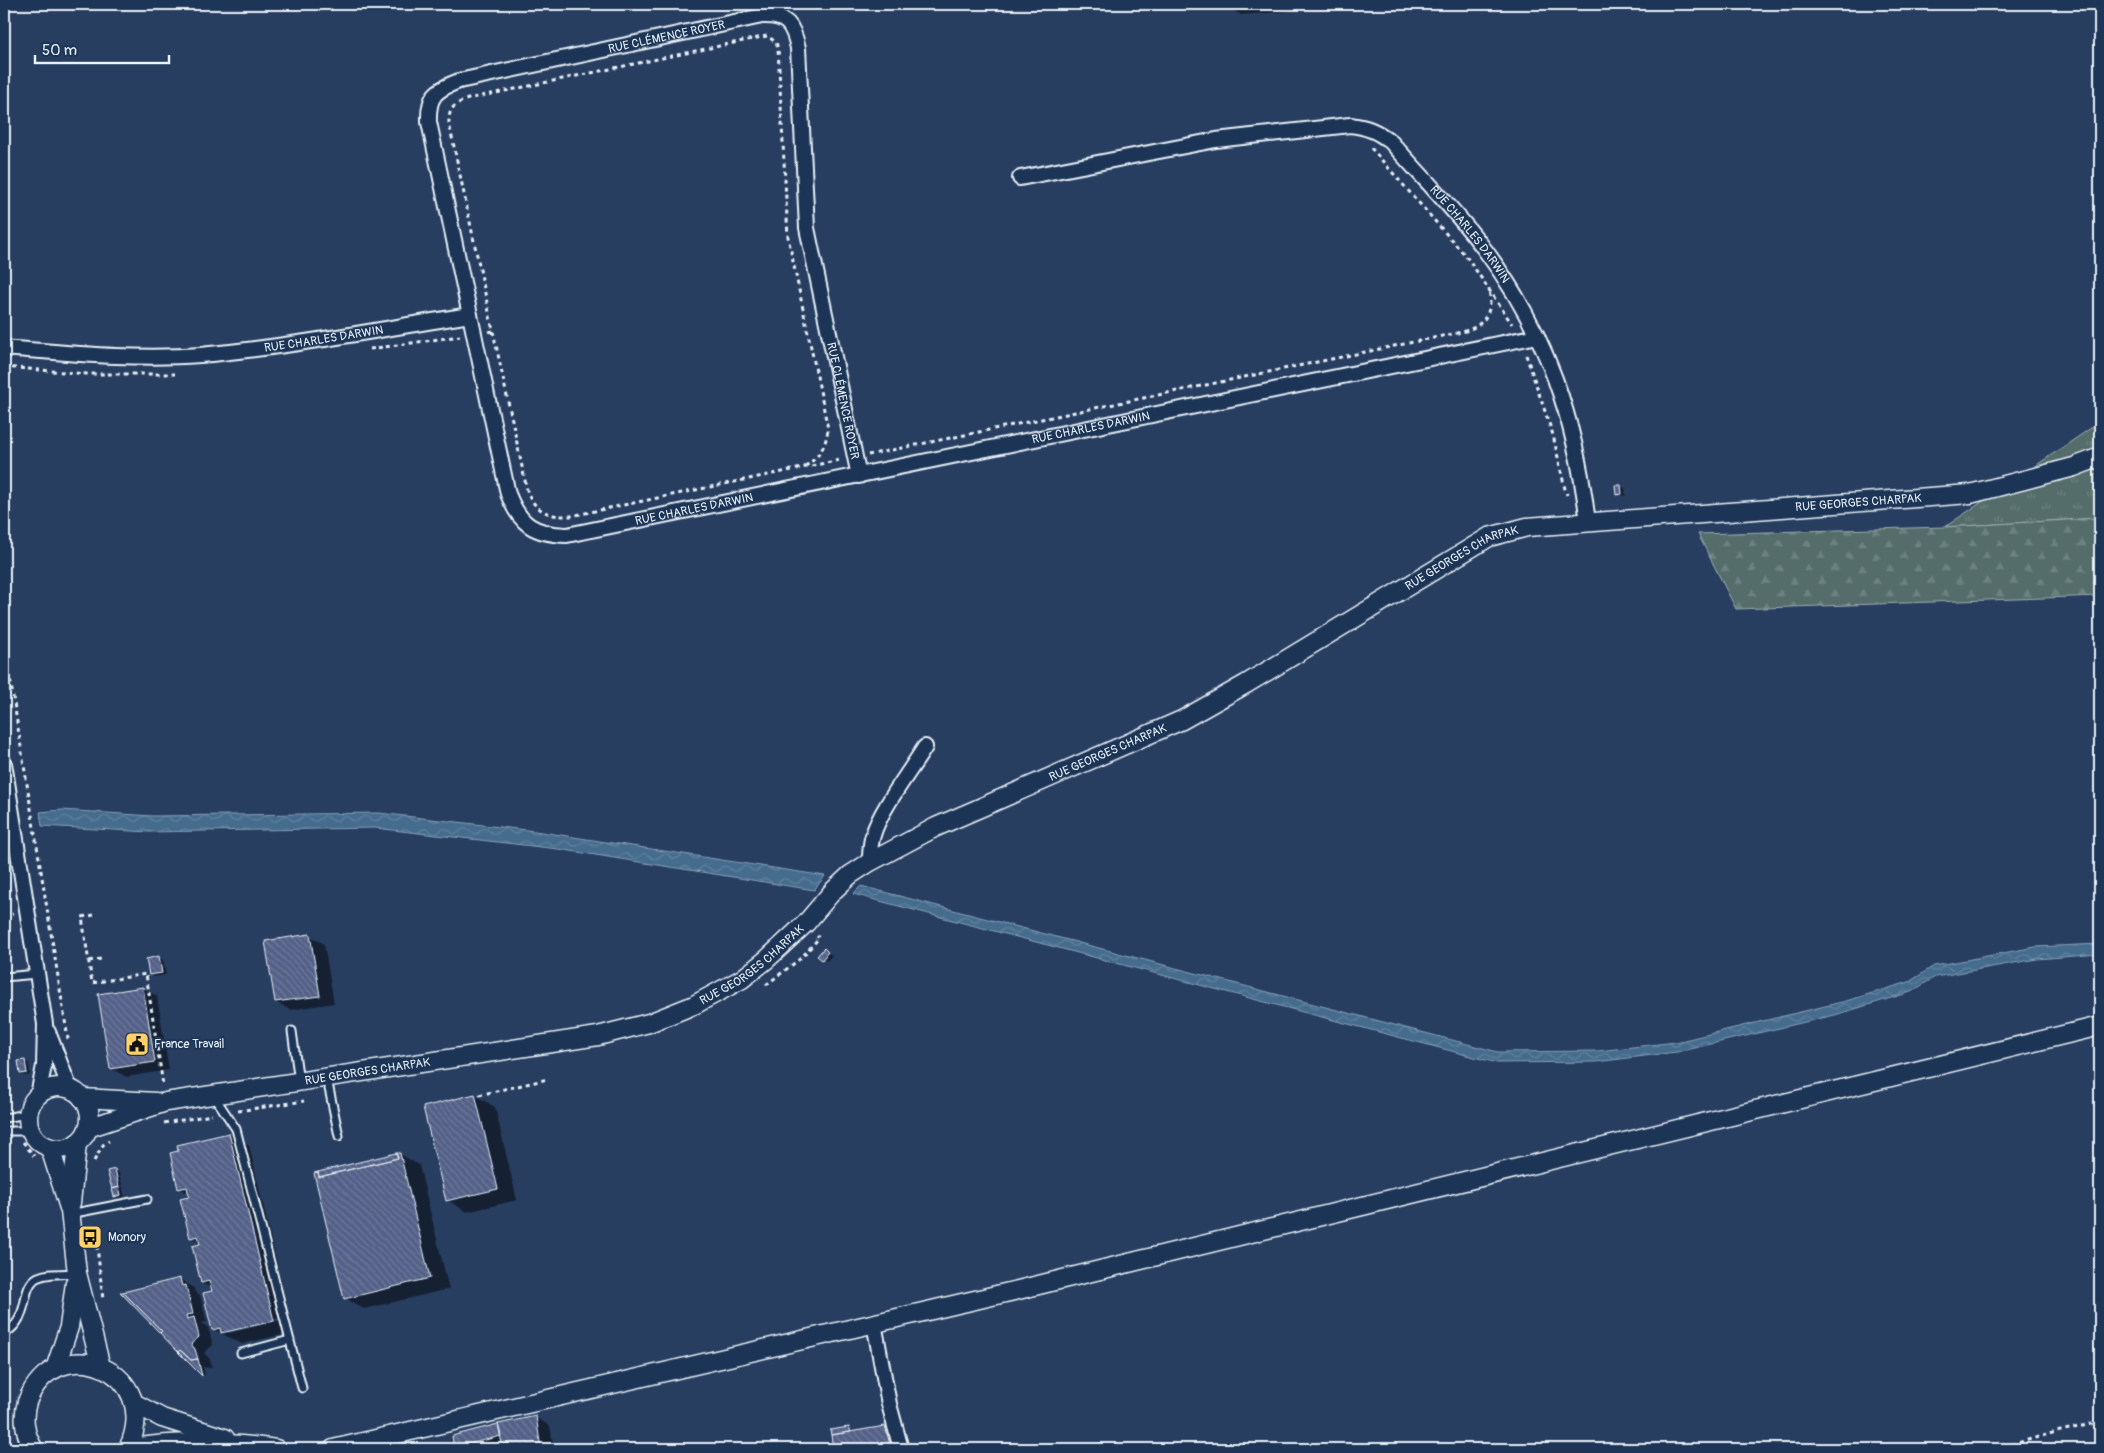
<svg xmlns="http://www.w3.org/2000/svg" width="2104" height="1453" font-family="Pangolin,sans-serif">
<defs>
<pattern id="grass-tufts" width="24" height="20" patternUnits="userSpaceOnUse" patternTransform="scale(1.25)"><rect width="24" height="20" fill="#546d6a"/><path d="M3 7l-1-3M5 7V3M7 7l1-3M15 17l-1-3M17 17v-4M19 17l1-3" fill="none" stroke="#6d8280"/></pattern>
<pattern id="forest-firs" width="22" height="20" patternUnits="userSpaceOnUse" patternTransform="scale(1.25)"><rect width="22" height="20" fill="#546d6a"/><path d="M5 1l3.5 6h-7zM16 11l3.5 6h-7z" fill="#6d8280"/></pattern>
<pattern id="water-waves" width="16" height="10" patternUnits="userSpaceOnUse" patternTransform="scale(1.25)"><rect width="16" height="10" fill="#456c8d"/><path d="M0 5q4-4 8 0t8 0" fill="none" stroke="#60819e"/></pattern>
<pattern id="building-back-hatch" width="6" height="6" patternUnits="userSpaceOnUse" patternTransform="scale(1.25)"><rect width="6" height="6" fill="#546188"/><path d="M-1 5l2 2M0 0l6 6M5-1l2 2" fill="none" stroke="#6d789a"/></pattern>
</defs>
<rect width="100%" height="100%" fill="#283e61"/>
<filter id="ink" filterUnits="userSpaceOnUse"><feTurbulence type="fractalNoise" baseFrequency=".02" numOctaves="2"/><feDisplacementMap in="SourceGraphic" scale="10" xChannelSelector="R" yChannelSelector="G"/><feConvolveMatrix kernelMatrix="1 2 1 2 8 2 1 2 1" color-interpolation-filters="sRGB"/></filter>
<g filter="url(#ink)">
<!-- grass -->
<path fill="url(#grass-tufts)" stroke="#9eafb1" d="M 2100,422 L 2100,518 L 1945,527 Z"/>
<!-- forest -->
<path fill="url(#forest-firs)" stroke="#9eafb1" d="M 2100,518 L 2100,596 L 1736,609 L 1698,534 L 1945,527 Z"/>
<!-- water -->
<path fill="url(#water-waves)" stroke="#86a1b8" d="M 62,810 L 152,816 L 379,813 L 535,831 L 825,876 L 814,890 L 558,849 L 375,828 L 149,832 L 42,826 L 40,812 Z
M 861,886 L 1498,1052 L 1598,1051 L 1676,1042 L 1846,1001 L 1909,982 L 1934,966 L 2035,947 L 2100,944 L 2100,954 L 2037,959 L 1935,977 L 1911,992 L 1835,1015 L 1677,1052 L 1596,1062 L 1497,1063 L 853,894 Z"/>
<!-- shadow -->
<path fill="#0007" fill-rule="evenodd" d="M 1226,4 L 1304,4 L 1304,10 L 1241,15 L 1226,6 Z
M 1617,486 L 1625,488 L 1626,496 L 1617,494 Z
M 310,936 L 324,944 L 334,1003 L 290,1010 L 276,1002 Z
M 824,950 L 832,955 L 827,961 L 822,958 Z
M 159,958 L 163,960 L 166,975 L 154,977 L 150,975 Z
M 143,988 L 157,996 L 169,1070 L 126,1077 L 111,1068 Z
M 25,1061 L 29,1064 L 30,1075 L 25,1076 L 21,1074 Z
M 475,1095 L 495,1107 L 517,1200 L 467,1212 L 447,1200 Z
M 229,1134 L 249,1145 L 293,1332 L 242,1344 L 213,1329 L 212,1289 L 202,1283 L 202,1245 L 201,1243 L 191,1237 L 190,1194 L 180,1189 ZM 280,1318 L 281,1320 L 229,1333 L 229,1330 Z
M 400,1154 L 419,1165 L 449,1289 L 364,1309 L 345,1298 Z
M 114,1170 L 119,1173 L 125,1197 L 119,1198 L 115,1196 Z
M 180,1279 L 194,1288 L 195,1292 L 200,1295 L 207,1322 L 201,1323 L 208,1327 L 213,1345 L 204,1353 L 210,1359 L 212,1367 L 206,1368 L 203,1366 L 205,1376 L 122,1293 Z
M 535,1417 L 550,1426 L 554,1449 L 504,1449 L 503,1443 L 478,1449 L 455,1449 L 453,1437 Z
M 884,1427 L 894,1433 L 899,1449 L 835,1449 L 832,1431 L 849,1428 L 854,1432 Z"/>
<!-- building -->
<path fill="url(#building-back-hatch)" stroke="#e8f1f8" d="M 1225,4 L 1256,4 L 1257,5 L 1225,7 Z
M 1615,485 L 1621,485 L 1622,494 L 1616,495 Z
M 310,934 L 320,996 L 275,1002 L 265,941 Z
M 824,948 L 828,952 L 822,960 L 817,956 Z
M 159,956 L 162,973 L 149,975 L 146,959 Z
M 143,987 L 155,1062 L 110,1069 L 98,994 Z
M 25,1060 L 27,1073 L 20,1074 L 18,1061 Z
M 475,1094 L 498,1189 L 446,1201 L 423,1107 Z
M 229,1133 L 274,1321 L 221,1333 L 220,1328 L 212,1330 L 203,1293 L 212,1291 L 209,1281 L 201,1283 L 192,1246 L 200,1244 L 198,1236 L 190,1238 L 180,1199 L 189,1197 L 187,1187 L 178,1189 L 170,1153 L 178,1151 L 177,1145 Z
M 396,1153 L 400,1153 L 430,1278 L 344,1299 L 314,1173 L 318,1172 L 319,1177 L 398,1158 Z
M 396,1153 L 398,1158 L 319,1177 L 318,1172 Z
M 115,1169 L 119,1187 L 112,1189 L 107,1171 Z
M 119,1187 L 121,1195 L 114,1197 L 112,1189 Z
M 180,1278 L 182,1286 L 186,1285 L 193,1314 L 186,1315 L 187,1319 L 194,1317 L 199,1337 L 191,1344 L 195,1349 L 198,1359 L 191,1360 L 180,1350 L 178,1352 L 160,1333 L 162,1331 L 123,1292 Z
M 120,1292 L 123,1292 L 162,1331 L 160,1333 Z
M 180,1350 L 191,1360 L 198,1359 L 202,1376 L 178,1352 Z
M 536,1416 L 541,1449 L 503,1449 L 498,1424 Z
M 498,1424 L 501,1436 L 454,1448 L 452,1436 Z
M 885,1426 L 891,1448 L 833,1449 L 831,1435 Z
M 849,1427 L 851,1432 L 831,1435 L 830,1430 Z
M 469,1444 L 470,1449 L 454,1449 L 454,1448 Z"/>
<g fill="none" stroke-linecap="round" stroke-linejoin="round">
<!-- service casing -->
<g stroke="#e8f1f8" stroke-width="11">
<path id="service" d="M 4,977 L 37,974
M 292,1031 L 299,1082
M 327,1079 L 339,1136
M 214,1096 L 236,1129 L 302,1388
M 4,1118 L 28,1114
M 4,1131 L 31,1131
M 70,1211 L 80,1212 L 147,1199
M 4,1334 C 31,1318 20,1291 35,1279 C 44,1272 65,1274 77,1273
M 241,1353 L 290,1340"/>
</g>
<!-- minor casing -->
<g stroke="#e8f1f8" stroke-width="18">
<g id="minor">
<path id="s1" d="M 1020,178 L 1216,140 L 1350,125 C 1367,127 1377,131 1391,142 C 1422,177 1457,212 1485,250 C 1547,333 1576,421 1588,523"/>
<path id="s2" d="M 470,315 L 429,122 C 428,96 435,90 459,81 L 762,16 C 787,15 793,25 798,48 L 807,228 L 859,476"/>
<path id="s3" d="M 4,348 C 69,353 135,360 200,355 C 291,347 381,329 470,315 L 508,494 C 520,525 534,534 567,535 L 1537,336"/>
<path d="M 4,763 L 45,1024 L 44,1066 L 38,1095"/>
<path d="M 870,862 C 870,853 870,844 873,835 C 880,810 911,770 925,747"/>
<path d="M 48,1032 L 70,1089"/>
<path d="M 874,1323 L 889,1404 L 901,1449"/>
</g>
</g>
<!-- tertiary casing -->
<g stroke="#e8f1f8" stroke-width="21">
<g id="tertiary">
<circle cx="59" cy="1118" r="31"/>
<path d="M 82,1098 L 156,1102"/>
<path id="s4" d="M 88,1128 L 166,1102 L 598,1036 L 649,1023 L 694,1005 L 742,979 L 766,960 L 806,923 L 833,891 L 850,875 L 870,862 L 936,827 L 1182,720 L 1246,684 L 1489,537 L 1527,527 L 1970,494 L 2074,467 L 2100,457"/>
<path d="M 50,1148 L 70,1211 L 77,1273 L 101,1367"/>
<path d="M 71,1203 L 77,1143"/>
<path d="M 55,1369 L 69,1327 L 75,1283"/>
<path d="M 134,1403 L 162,1418 L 225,1438"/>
<path d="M 34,1449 C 25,1436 22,1418 27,1402 C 55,1327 165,1369 128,1449"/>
<path d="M 128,1449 C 176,1440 227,1442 276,1449"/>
<path d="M 333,1449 L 1018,1290 L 2100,1026"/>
</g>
</g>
<!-- path -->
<path stroke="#e8f1f8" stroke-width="3" stroke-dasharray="4 4" stroke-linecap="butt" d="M 1371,148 L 1469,260 L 1512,324
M 493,331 L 527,490 C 534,511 549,517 571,516 L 840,460
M 489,332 L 493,331 L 449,123 C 448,107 457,102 472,98 L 767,36 L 776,42 L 778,49 L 788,237 L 828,429 C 826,447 818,459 802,468
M 370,349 L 460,336
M 1526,355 L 1553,435 L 1565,489 L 1567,495
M 4,367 L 87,374 L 175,374
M 868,455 L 1462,332 C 1486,325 1493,312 1489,288
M 4,641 L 68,1039
M 94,915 L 82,917 L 92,983 L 146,974 L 163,1085
M 4,916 L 13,914
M 89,961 L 101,959
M 766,985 L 801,958 L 819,938 L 817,936
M 479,1095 L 548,1079
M 238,1111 L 304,1101
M 164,1123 L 212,1115
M 23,1142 L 34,1156
M 94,1161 L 103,1145 L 109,1141
M 89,1226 L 95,1228 L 103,1300
M 1996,1449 L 2056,1432 L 2100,1422"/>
<!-- service -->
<use href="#service" stroke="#1d3557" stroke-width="7"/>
<!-- minor -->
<use href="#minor" stroke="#1d3557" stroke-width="14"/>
<!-- tertiary -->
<use href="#tertiary" stroke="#1d3557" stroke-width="18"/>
</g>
</g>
<!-- icons -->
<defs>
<g id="civic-square" transform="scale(1.25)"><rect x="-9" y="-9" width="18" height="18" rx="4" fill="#ffd166" stroke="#1d3557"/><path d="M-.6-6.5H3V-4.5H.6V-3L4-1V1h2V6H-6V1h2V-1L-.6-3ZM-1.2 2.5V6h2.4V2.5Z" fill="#111"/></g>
<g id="bus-square" transform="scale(1.25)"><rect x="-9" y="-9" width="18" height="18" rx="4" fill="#ffd166" stroke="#1d3557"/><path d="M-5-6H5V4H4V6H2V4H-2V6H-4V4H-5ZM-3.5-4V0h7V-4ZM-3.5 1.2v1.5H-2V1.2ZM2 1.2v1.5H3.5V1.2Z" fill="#111"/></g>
</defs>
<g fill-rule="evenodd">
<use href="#civic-square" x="137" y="1044"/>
<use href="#bus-square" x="90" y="1237"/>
</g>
<g text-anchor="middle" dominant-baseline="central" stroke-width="4" stroke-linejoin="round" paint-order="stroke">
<!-- street labels -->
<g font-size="12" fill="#e8f1f8" stroke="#1d3557">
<text stroke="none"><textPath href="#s2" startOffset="466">RUE CLÉMENCE ROYER</textPath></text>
<text stroke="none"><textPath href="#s1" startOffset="501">RUE CHARLES DARWIN</textPath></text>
<text stroke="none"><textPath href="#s3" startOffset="321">RUE CHARLES DARWIN</textPath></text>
<text stroke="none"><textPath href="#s2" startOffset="975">RUE CLÉMENCE ROYER</textPath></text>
<text stroke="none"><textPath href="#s3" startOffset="1265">RUE CHARLES DARWIN</textPath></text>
<text stroke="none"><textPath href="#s4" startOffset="1921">RUE GEORGES CHARPAK</textPath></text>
<text stroke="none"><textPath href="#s3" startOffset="860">RUE CHARLES DARWIN</textPath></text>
<text stroke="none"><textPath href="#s4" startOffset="1516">RUE GEORGES CHARPAK</textPath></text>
<text stroke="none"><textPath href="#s4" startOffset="1111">RUE GEORGES CHARPAK</textPath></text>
<text stroke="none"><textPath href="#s4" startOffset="691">RUE GEORGES CHARPAK</textPath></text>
<text stroke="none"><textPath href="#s4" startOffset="286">RUE GEORGES CHARPAK</textPath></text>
</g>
<!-- poi labels -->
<g font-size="12" fill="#e8f1f8" stroke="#1d3557" text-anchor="start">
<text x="154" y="1044">France Travail</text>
<text x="108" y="1237">Monory</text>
</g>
</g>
<!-- margin -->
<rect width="2104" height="1453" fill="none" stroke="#1d3557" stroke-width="20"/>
<rect x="10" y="10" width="2084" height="1433" fill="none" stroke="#e8f1f8" stroke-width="2" filter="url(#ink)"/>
<!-- scale -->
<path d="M35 55v8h134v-8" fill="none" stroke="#e8f1f8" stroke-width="2.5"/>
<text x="42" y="55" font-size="15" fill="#e8f1f8" stroke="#1d3557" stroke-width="4" paint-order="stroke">50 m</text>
</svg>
